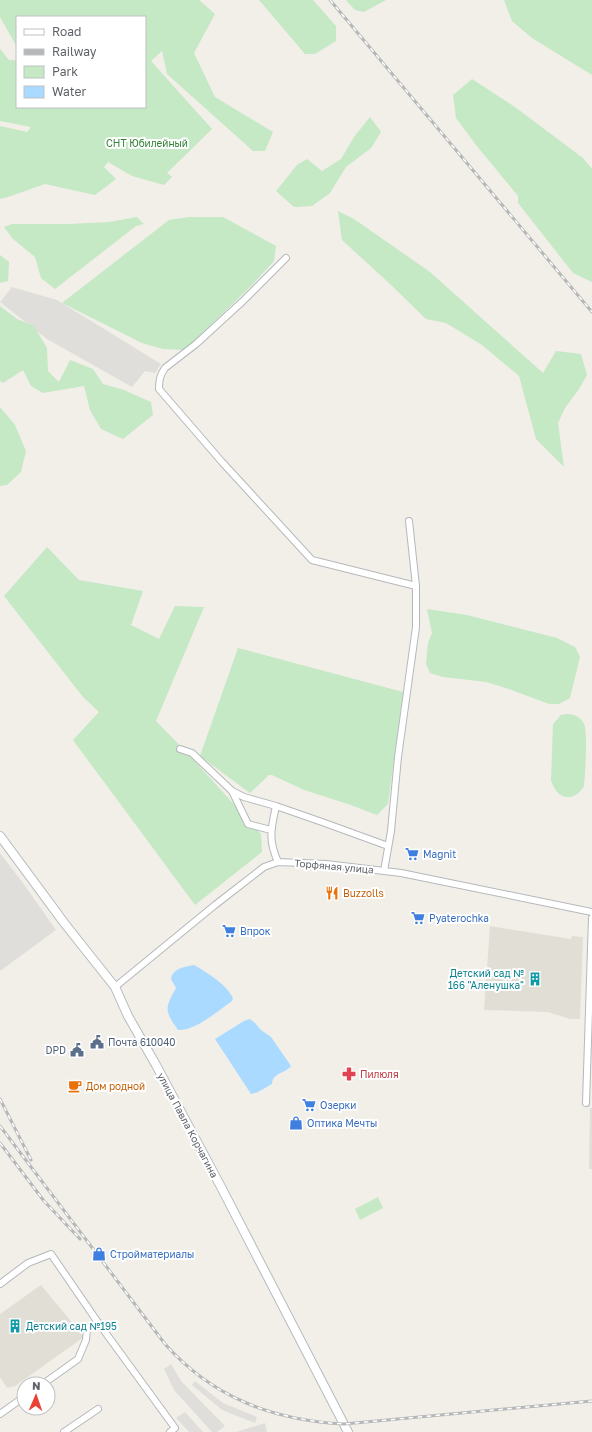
<svg xmlns="http://www.w3.org/2000/svg" width="592" height="1432" font-family="'Golos Text',sans-serif">
<rect width="100%" height="100%" fill="#f1efe8"/>
<!-- industrial -->
<path fill="#e0deda" d="M 12,287 L 57,300 L 161,364 L 155,373 L 145,371 L 132,387 L 47,339 L 0,302 Z
M 0,853 L 23,883 L 56,930 L 0,971 Z
M 590,1108 L 592,1108 L 592,1169 L 589,1169 Z
M 171,1364 L 181,1381 L 225,1426 L 217,1432 L 212,1432 L 174,1390 L 164,1369 Z
M 195,1381 L 223,1403 L 257,1417 L 255,1423 L 222,1410 L 192,1385 Z
M 185,1412 L 203,1432 L 189,1432 L 176,1418 Z
M 265,1423 L 267,1432 L 236,1432 Z"/>
<!-- education -->
<path fill="#e1ded6" d="M 490,926 L 571,939 L 572,936 L 583,937 L 580,1019 L 570,1019 L 548,1012 L 484,1010 Z
M 41,1285 L 84,1337 L 15,1386 L 7,1388 L 0,1377 L 0,1314 Z"/>
<!-- green -->
<path fill="#c5e8c5" d="M 0,0 L 199,0 L 215,14 L 194,53 L 215,97 L 273,132 L 265,151 L 253,151 L 167,74 L 162,51 L 151,61 L 212,129 L 167,173 L 172,177 L 164,185 L 132,176 L 108,162 L 104,167 L 116,179 L 95,195 L 45,184 L 8,197 L 0,199 L 0,126 L 27,132 L 31,127 L 0,121 L 0,49 L 9,60 L 17,60 L 17,107 L 145,107 L 145,28 L 147,26 L 145,26 L 145,17 L 17,17 L 17,47 L 0,17 Z
M 259,0 L 313,0 L 336,26 L 336,41 L 315,54 L 305,54 Z
M 346,0 L 386,0 L 364,12 L 355,10 Z
M 504,0 L 592,0 L 592,75 L 532,38 L 512,21 Z
M 472,79 L 515,107 L 583,158 L 592,169 L 592,282 L 573,273 L 518,203 L 518,196 L 476,145 L 456,118 L 453,95 Z
M 370,117 L 381,132 L 371,148 L 346,167 L 330,193 L 312,206 L 294,207 L 276,191 L 297,165 L 307,159 L 322,171 L 341,159 L 354,137 Z
M 338,211 L 354,219 L 430,272 L 543,373 L 556,351 L 581,354 L 587,375 L 579,389 L 565,408 L 558,423 L 564,467 L 536,439 L 519,376 L 482,345 L 446,323 L 426,319 L 390,284 L 342,240 Z
M 137,217 L 144,224 L 136,226 L 55,289 L 41,278 L 35,257 L 13,239 L 4,227 L 12,224 L 69,224 L 109,222 Z
M 190,217 L 223,217 L 276,246 L 274,261 L 250,287 L 185,350 L 163,349 L 142,343 L 62,303 L 169,220 Z
M 0,255 L 9,262 L 8,281 L 0,283 Z
M 0,306 L 17,319 L 34,326 L 47,348 L 48,371 L 59,382 L 70,360 L 93,369 L 103,384 L 124,390 L 151,402 L 153,415 L 123,439 L 101,429 L 90,410 L 84,386 L 43,393 L 31,386 L 23,370 L 3,383 L 0,381 Z
M 0,407 L 15,425 L 26,451 L 21,472 L 7,485 L 0,486 Z
M 47,547 L 79,580 L 143,591 L 131,625 L 159,639 L 175,606 L 204,607 L 156,721 L 190,756 L 261,834 L 262,852 L 195,905 L 73,740 L 99,712 L 83,697 L 4,596 Z
M 427,609 L 467,615 L 557,638 L 575,647 L 580,657 L 570,698 L 559,704 L 549,704 L 506,688 L 486,682 L 443,677 L 430,673 L 426,664 L 428,643 L 432,633 Z
M 238,648 L 403,692 L 388,804 L 377,815 L 348,804 L 304,790 L 272,775 L 269,775 L 250,793 L 200,756 Z
M 567,714 C 574,714 581,717 584,724 C 588,733 585,775 584,786 C 573,804 556,799 551,780 L 553,724 L 561,715 Z
M 378,1197 L 383,1208 L 360,1220 L 355,1209 Z"/>
<!-- water -->
<path fill="#aadaff" d="M 194,965 C 209,974 224,982 233,998 L 232,1001 C 218,1011 195,1031 178,1030 C 164,1010 165,1008 176,988 L 171,979 C 173,968 184,967 194,965 Z
M 250,1019 L 255,1023 L 261,1030 L 271,1037 L 291,1066 C 285,1074 273,1072 272,1084 L 258,1092 L 251,1094 L 215,1039 L 244,1021 Z"/>
<g fill="none" stroke-linecap="round" stroke-linejoin="round">
<!-- minor casing -->
<g stroke="#b5b8bc" stroke-width="8">
<path id="minor" d="M 286,258 L 243,301 L 196,344 L 165,368 C 160,375 159,380 159,389 L 222,462 L 312,560 L 416,586
M 180,749 L 192,753 L 232,791 L 248,824 L 271,830
M 232,791 L 244,797 L 276,806
M 278,862 C 268,840 271,829 276,806 L 322,822 L 388,846
M 384,871 L 391,831 L 398,757 L 416,627 L 416,586 L 409,521
M 115,987 L 215,905 L 264,867 L 278,862 L 326,864 L 401,873 L 592,912
M 586,1103 L 592,918
M 0,1284 L 28,1263 L 51,1254 L 97,1321 L 175,1428 L 170,1432
M 43,1384 L 78,1359 L 86,1340 L 87,1329 L 98,1322
M 0,1414 L 24,1397
M 64,1432 L 98,1409"/>
</g>
<!-- secondary casing -->
<g stroke="#b6babf" stroke-width="10">
<path id="secondary" d="M 0,836 L 65,924 L 115,987 L 128,1016 L 156,1065 L 220,1185 L 348,1432"/>
</g>
<!-- minor -->
<use href="#minor" stroke="#fff" stroke-width="6"/>
<!-- secondary -->
<use href="#secondary" stroke="#fff" stroke-width="8"/>
<!-- rail casing -->
<g stroke="#b6b7b8" stroke-width="3">
<path id="rail" d="M 330,0 L 592,312
M 0,1099 L 31,1160
M 0,1126 L 165,1344 C 213,1398 273,1420 344,1424 L 592,1401
M 0,1143 L 44,1201 L 80,1239"/>
</g>
<!-- rail -->
<use href="#rail" stroke="#fff" stroke-width="1.5" stroke-dasharray="4.5" stroke-linecap="butt"/>
</g>
<!-- icons -->
<defs>
<g id="supermarket-bare" transform="scale(1.08)"><path d="M-6-5.5h2.5l.6 2H6L4.5 2H-2.5L-4.4-4H-6ZM-1.5 3.2a1.3 1.3 0 1 0 .1 0ZM3 3.2a1.3 1.3 0 1 0 .1 0Z" fill="#3f7fe0" stroke="#fff" stroke-width="2.5" paint-order="stroke"/></g>
<g id="restaurant-bare" transform="scale(1.08)"><path d="M-5-6h1v4h1v-4h1v4h1v-4h1v5L-1.5 .5V6h-2V.5L-5-1ZM5-6V6H3V1.5H1.5Q1.5-4 5-6Z" fill="#e8710a" stroke="#fff" stroke-width="2.5" paint-order="stroke"/></g>
<g id="building-bare" transform="scale(1.08)"><path d="M-4-6H4V6H1V3H-1V6H-4ZM-2.5-4.3h1.7v1.8h-1.7ZM.8-4.3h1.7v1.8H.8ZM-2.5-1h1.7V.8h-1.7ZM.8-1h1.7V.8H.8Z" fill="#0f9aa8" stroke="#fff" stroke-width="2.5" paint-order="stroke"/></g>
<g id="civic-bare" transform="scale(1.08)"><path d="M-.6-6.5H3V-4.5H.6V-3L4-1V1h2V6H-6V1h2V-1L-.6-3ZM-1.2 2.5V6h2.4V2.5Z" fill="#5c6f8a" stroke="#fff" stroke-width="2.5" paint-order="stroke"/></g>
<g id="pharmacy-bare" transform="scale(1.08)"><path d="M-2-6h4v4h4v4h-4v4h-4v-4h-4v-4h4Z" fill="#e0444e" stroke="#fff" stroke-width="2.5" paint-order="stroke"/></g>
<g id="cafe-bare" transform="scale(1.08)"><path d="M-5.5-4.5H6V0H3Q3 3.5 0 3.5H-2.5Q-5.5 3.5-5.5 0ZM3-3.2v2h1.7v-2ZM-6 4.5H4V6H-6Z" fill="#e8710a" stroke="#fff" stroke-width="2.5" paint-order="stroke"/></g>
<g id="shop-bare" transform="scale(1.08)"><path d="M-5-2.5h2.3a2.7 3.5 0 0 1 5.4 0H5L5.5 6h-11ZM-1.5-2.5h3a1.5 2.3 0 0 0-3 0Z" fill="#3f7fe0" stroke="#fff" stroke-width="2.5" paint-order="stroke"/></g>
</defs>
<g fill-rule="evenodd">
<use href="#supermarket-bare" x="412" y="854"/>
<use href="#restaurant-bare" x="332" y="893"/>
<use href="#supermarket-bare" x="418" y="918"/>
<use href="#supermarket-bare" x="229" y="931"/>
<use href="#building-bare" x="535" y="979"/>
<use href="#civic-bare" x="97" y="1042"/>
<use href="#civic-bare" x="77" y="1050"/>
<use href="#pharmacy-bare" x="349" y="1074"/>
<use href="#cafe-bare" x="75" y="1086"/>
<use href="#supermarket-bare" x="309" y="1105"/>
<use href="#shop-bare" x="296" y="1123"/>
<use href="#shop-bare" x="99" y="1254"/>
<use href="#building-bare" x="15" y="1326"/>
</g>
<g text-anchor="middle" dominant-baseline="central" stroke-width="4" stroke-linejoin="round" paint-order="stroke">
<!-- park labels -->
<g font-size="10" fill="#348238" stroke="#fff">
<text x="147" y="143">СНТ Юбилейный</text>
</g>
<!-- shop labels -->
<g font-size="10" fill="#366cbe" stroke="#fff" text-anchor="start">
<text x="423" y="854">Magnit</text>
<text x="429" y="918">Pyaterochka</text>
<text x="240" y="931">Впрок</text>
<text x="320" y="1105">Озерки</text>
<text x="307" y="1123">Оптика Мечты</text>
<text x="110" y="1254">Стройматериалы</text>
</g>
<!-- street labels -->
<g font-size="10" fill="#5f6368" stroke="#fff">
<text transform="translate(334 866) rotate(5)">Торфяная улица</text>
<text transform="translate(188 1125) rotate(62)">улица Павла Корчагина</text>
</g>
<!-- food labels -->
<g font-size="10" fill="#c56008" stroke="#fff" text-anchor="start">
<text x="343" y="893">Buzzolls</text>
<text x="86" y="1086">Дом родной</text>
</g>
<!-- culture labels -->
<g font-size="10" fill="#0d838f" stroke="#fff" text-anchor="end">
<text x="524" y="973">Детский сад №<tspan x="524" dy="12">166 "Аленушка"</tspan></text>
<text x="26" y="1326" text-anchor="start">Детский сад №195</text>
</g>
<!-- service labels -->
<g font-size="10" fill="#4e5e75" stroke="#fff" text-anchor="start">
<text x="108" y="1042">Почта 610040</text>
<text x="66" y="1050" text-anchor="end">DPD</text>
</g>
<!-- health labels -->
<g font-size="10" fill="#be3a42" stroke="#fff" text-anchor="start">
<text x="360" y="1074">Пилюля</text>
</g>
</g>
<!-- legend -->
<rect x="16" y="16" width="130" height="92" fill="#ffffff" stroke="#bfc1c3"/>
<rect x="24" y="29" width="20" height="6" fill="#ffffff" stroke="#bfc1c3"/>
<text x="52" y="36" font-size="12" fill="#5f6368">Road</text>
<rect x="24" y="49" width="20" height="6" fill="#b6b7b8" stroke="#bfc1c3"/>
<text x="52" y="56" font-size="12" fill="#5f6368">Railway</text>
<rect x="24" y="66" width="20" height="12" fill="#c5e8c5" stroke="#bfc1c3"/>
<text x="52" y="76" font-size="12" fill="#5f6368">Park</text>
<rect x="24" y="86" width="20" height="12" fill="#aadaff" stroke="#bfc1c3"/>
<text x="52" y="96" font-size="12" fill="#5f6368">Water</text>
<!-- north arrow -->
<g transform="translate(36 1396) rotate(2)"><circle r="19" fill="#ffffff" stroke="#bfc1c3"/>
<path d="M0-3L7 15L0 10L-7 15Z" fill="#ea4335"/>
<text y="-6" font-size="11" font-weight="bold" text-anchor="middle" fill="#5f6368">N</text>
</g>
</svg>
